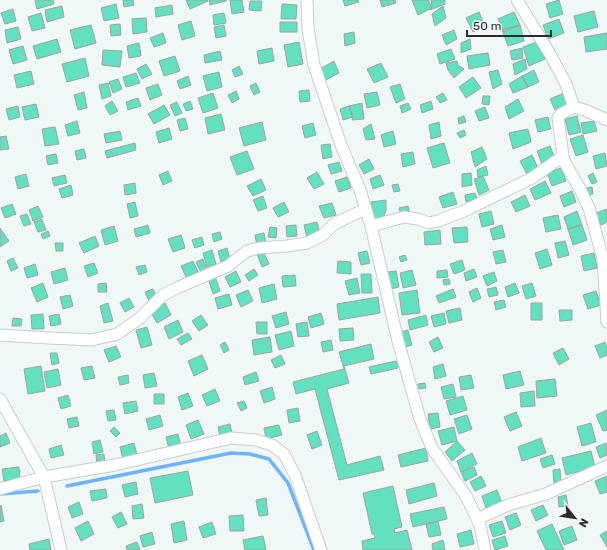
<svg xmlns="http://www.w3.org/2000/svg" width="607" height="550" font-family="Rubik,sans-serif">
<rect width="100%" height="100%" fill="#eff7f7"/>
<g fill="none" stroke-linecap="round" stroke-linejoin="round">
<!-- stream -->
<path stroke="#6db4f8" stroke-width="3.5" d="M 67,486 L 231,453 L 250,454 L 269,459 L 288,483 L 314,550
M 0,494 L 38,491"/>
</g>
<!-- building -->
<path fill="#62e0c0" stroke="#9da4a1" d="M 35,0 L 53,0 L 54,4 L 37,9 Z
M 123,0 L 133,0 L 134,5 L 124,7 Z
M 186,0 L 207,0 L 208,1 L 190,9 Z
M 209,0 L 226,0 L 226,1 L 210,5 Z
M 230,0 L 242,0 L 244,12 L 232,14 Z
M 343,0 L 358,0 L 359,2 L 345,6 Z
M 380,0 L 395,0 L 396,3 L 382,7 Z
M 413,0 L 428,0 L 432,8 L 418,15 L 412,0 Z
M 431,0 L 445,0 L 445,4 L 430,10 L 432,8 Z
M 559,0 L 563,14 L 550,18 L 546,4 Z
M 250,1 L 262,1 L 261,11 L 249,10 Z
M 116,4 L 119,18 L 104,21 L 101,8 Z
M 282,4 L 297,5 L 296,19 L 281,19 Z
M 172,5 L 173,14 L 156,17 L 155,8 Z
M 62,6 L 64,17 L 47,22 L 45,10 Z
M 443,6 L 446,18 L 435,26 L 432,14 Z
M 13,9 L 16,21 L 5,24 L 1,13 Z
M 594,11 L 598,27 L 578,32 L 574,16 Z
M 479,12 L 485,26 L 473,32 L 466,18 Z
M 514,12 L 520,25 L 504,32 L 498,19 Z
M 41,13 L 45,28 L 32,31 L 28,17 Z
M 224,13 L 226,23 L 214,25 L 213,15 Z
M 146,18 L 147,32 L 133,34 L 132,19 Z
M 559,19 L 564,33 L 548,39 L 543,25 Z
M 191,21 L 195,36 L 182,40 L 178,25 Z
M 280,22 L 297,22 L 297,32 L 280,32 Z
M 120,24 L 121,35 L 111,36 L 110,25 Z
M 91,25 L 96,43 L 75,49 L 70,30 Z
M 224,25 L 226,36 L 216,38 L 214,27 Z
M 520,25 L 524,41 L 508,46 L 502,30 Z
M 18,27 L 21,39 L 7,43 L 5,30 Z
M 454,30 L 457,39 L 446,45 L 442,35 Z
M 354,32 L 355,43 L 345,46 L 344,34 Z
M 163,33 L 166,43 L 154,47 L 150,38 Z
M 607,33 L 607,49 L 586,52 L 584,37 Z
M 57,39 L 61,52 L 37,59 L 33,46 Z
M 470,39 L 471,49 L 461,53 L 461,43 Z
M 539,41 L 545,59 L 529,66 L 523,47 Z
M 299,42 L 303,64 L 288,67 L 284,45 Z
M 139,43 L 141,56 L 129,58 L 127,46 Z
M 23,46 L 27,60 L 13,64 L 9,50 Z
M 272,48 L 274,61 L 259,64 L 257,51 Z
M 522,48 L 523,58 L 512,60 L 510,51 Z
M 451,49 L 455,59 L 440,64 L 437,54 Z
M 103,50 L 122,51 L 120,67 L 102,65 Z
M 220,51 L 222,60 L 205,63 L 204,55 Z
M 488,53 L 490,65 L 469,69 L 467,56 Z
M 175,56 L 180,71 L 164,76 L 159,61 Z
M 85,58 L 89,76 L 67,82 L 62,64 Z
M 525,59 L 527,69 L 515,75 L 513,64 Z
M 334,61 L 339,73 L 324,81 L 320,69 Z
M 457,61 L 458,65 L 464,69 L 454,78 L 448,70 L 446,63 Z
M 381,63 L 388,77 L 374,83 L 367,69 Z
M 146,64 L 152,74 L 142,79 L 137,69 Z
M 239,66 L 243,74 L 235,77 L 232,70 Z
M 498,70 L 502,84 L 493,89 L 489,72 Z
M 534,70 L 539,82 L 528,87 L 522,76 Z
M 31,71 L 34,84 L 17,88 L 14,75 Z
M 219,72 L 222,87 L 207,91 L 203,76 Z
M 136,73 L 140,83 L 126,87 L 123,77 Z
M 188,76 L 191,85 L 180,89 L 177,81 Z
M 522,76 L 528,87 L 513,93 L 509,84 Z
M 473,77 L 481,88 L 466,98 L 459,87 Z
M 118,79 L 122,89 L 113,93 L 109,82 Z
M 108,83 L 111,96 L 102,99 L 99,85 Z
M 256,83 L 260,92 L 254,95 L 250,86 Z
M 158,84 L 162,95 L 150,100 L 146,88 Z
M 400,84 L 405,99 L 396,103 L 390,87 Z
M 309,90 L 310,101 L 300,102 L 299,91 Z
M 236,91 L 239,99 L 232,103 L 228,95 Z
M 84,92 L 87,108 L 78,110 L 74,95 Z
M 377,92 L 380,105 L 367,108 L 364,94 Z
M 213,93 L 218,108 L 203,113 L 198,98 Z
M 443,93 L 447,100 L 440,103 L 436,97 Z
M 564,93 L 569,104 L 555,110 L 550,99 Z
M 483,96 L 490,96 L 489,105 L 482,104 Z
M 138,98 L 141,106 L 128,110 L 126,102 Z
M 518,99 L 524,111 L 509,119 L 505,107 Z
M 112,101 L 118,111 L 110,115 L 105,106 Z
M 190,101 L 193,109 L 186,111 L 183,104 Z
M 431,101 L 433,109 L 422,113 L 420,105 Z
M 177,102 L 182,113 L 175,116 L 170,105 Z
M 362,103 L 364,119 L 352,120 L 353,117 L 349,106 Z
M 408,103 L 411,109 L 402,113 L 400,106 Z
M 36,104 L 39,117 L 25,120 L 22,107 Z
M 164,105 L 170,115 L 154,124 L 148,114 Z
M 18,106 L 20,117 L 9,120 L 6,109 Z
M 349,106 L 353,117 L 343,120 L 340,109 Z
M 485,107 L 489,118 L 479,121 L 475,111 Z
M 221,114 L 225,130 L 208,134 L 205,118 Z
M 464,116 L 466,122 L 459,124 L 458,118 Z
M 577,116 L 581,132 L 569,135 L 565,119 Z
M 548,117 L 551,129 L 538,132 L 535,120 Z
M 185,118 L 188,129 L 180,131 L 177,120 Z
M 77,121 L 80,133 L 68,136 L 65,125 Z
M 594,121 L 597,131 L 583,134 L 581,123 Z
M 262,122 L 266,140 L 244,146 L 239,128 Z
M 439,122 L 441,136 L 431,139 L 429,125 Z
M 313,123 L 316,135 L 305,138 L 302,126 Z
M 371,124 L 375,139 L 366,140 L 363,129 Z
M 55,127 L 59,144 L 45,146 L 42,129 Z
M 169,128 L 172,139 L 159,143 L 156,132 Z
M 528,129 L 531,142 L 513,149 L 509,133 Z
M 464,130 L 466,135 L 460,138 L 457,133 Z
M 120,131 L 122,140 L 106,143 L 104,134 Z
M 393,131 L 396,144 L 384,147 L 381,135 Z
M 583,135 L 588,152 L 576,156 L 570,139 Z
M 6,136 L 9,149 L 0,150 L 0,137 Z
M 135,143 L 136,150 L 107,158 L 105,151 Z
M 444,143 L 450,163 L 433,168 L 427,148 Z
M 330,144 L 332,157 L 323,159 L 321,145 Z
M 550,146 L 555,159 L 542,164 L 537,151 Z
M 482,147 L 487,159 L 475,167 L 471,152 Z
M 84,149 L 86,158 L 77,160 L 75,151 Z
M 247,151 L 254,169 L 237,175 L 230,157 Z
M 413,152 L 415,164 L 403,167 L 401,154 Z
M 605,153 L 607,166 L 596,169 L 593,156 Z
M 56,154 L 58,163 L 48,165 L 46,156 Z
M 532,155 L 538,168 L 527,174 L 520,161 Z
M 369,159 L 374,169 L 364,174 L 359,165 Z
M 339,162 L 342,171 L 331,174 L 328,165 Z
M 486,166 L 488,175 L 478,177 L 477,170 Z
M 561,168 L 566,181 L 552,186 L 547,173 Z
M 168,171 L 172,181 L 163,185 L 159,175 Z
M 317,172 L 324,184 L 314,189 L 307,178 Z
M 471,173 L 472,185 L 462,187 L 462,174 Z
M 593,173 L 597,182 L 592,184 L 588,176 Z
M 26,174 L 29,186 L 18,189 L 15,177 Z
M 65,175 L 67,183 L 54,186 L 52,178 Z
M 380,175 L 384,185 L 373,189 L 370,179 Z
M 483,176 L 489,190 L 479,195 L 474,179 Z
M 347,177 L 351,188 L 339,192 L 335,181 Z
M 261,179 L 266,190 L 253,196 L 247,186 Z
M 545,181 L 551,193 L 535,200 L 530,189 Z
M 135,183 L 136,193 L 125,195 L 124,185 Z
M 398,184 L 400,191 L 394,192 L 392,185 Z
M 71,185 L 73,195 L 62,198 L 59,189 Z
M 592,187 L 593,194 L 585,195 L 585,188 Z
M 572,191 L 576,202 L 564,207 L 560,196 Z
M 453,192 L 457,204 L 443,208 L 439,197 Z
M 475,193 L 477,199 L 466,202 L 465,195 Z
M 525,195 L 530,206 L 516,212 L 511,202 Z
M 263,196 L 267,208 L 258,211 L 253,200 Z
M 386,200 L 386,210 L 383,219 L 375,222 L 371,202 Z
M 135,202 L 138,216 L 130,218 L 127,204 Z
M 284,202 L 289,212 L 278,217 L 273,208 Z
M 332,203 L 336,215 L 324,218 L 319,206 Z
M 12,204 L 16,214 L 5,218 L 1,208 Z
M 38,206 L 43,217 L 33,221 L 29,210 Z
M 408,206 L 410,214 L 401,215 L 399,208 Z
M 607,209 L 607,222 L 601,225 L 596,213 Z
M 491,211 L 494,224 L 482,227 L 479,214 Z
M 577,211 L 582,225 L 568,229 L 564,217 Z
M 27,214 L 31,224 L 24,226 L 20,216 Z
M 558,215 L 561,229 L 546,232 L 543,218 Z
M 42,219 L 46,230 L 38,232 L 34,222 Z
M 317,222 L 320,234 L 307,238 L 304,225 Z
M 148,225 L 150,233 L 136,237 L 134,229 Z
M 296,225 L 297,236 L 287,237 L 286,226 Z
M 502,225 L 505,237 L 493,240 L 490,229 Z
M 582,225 L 587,240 L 573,245 L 568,229 Z
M 114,226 L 118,241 L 105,245 L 101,230 Z
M 270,227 L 277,228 L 276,238 L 268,237 Z
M 467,227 L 468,242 L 454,243 L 452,228 Z
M 0,228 L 9,241 L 0,247 Z
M 440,230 L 441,244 L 425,245 L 424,232 Z
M 48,231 L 50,236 L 43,239 L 41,234 Z
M 220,232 L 222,239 L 214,242 L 212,234 Z
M 264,233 L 266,244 L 257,246 L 255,235 Z
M 181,235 L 185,248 L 173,252 L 168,239 Z
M 95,236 L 99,246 L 84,253 L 79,243 Z
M 202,237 L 204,245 L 195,248 L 192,240 Z
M 565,241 L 569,255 L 558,258 L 555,243 Z
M 55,243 L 63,243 L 63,251 L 56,251 Z
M 227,248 L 230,259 L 221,262 L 218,251 Z
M 547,249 L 552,265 L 540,269 L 535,253 Z
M 212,250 L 216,264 L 207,267 L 203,253 Z
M 503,250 L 506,262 L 496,264 L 493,252 Z
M 263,251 L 269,264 L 262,267 L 257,254 Z
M 367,251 L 370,263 L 361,265 L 358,253 Z
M 594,253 L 597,268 L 584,271 L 581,256 Z
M 405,255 L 407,260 L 401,262 L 399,257 Z
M 13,258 L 18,268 L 11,271 L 7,261 Z
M 203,259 L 207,270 L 201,272 L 196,262 Z
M 462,260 L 465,270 L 454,274 L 450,264 Z
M 193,261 L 198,272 L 186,277 L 181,266 Z
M 338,261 L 351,262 L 351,274 L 337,273 Z
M 94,263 L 98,273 L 88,277 L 84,266 Z
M 35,264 L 38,275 L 27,278 L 24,268 Z
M 145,265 L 147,272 L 139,275 L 136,267 Z
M 65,268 L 68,280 L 54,284 L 51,272 Z
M 254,269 L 258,275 L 249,281 L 245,275 Z
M 474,269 L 477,277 L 466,281 L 464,273 Z
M 412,270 L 416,285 L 403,288 L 400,273 Z
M 447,270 L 448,277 L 437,278 L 437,271 Z
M 236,271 L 241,282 L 230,287 L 225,277 Z
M 396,271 L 399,287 L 391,289 L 388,272 Z
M 494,272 L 497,281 L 487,286 L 483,276 Z
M 361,274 L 371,274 L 372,293 L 362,293 Z
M 295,275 L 296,286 L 283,287 L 282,276 Z
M 215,276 L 220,291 L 213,294 L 208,278 Z
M 357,278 L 360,293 L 349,295 L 345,281 Z
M 449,279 L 450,284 L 444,285 L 443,280 Z
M 43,283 L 48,297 L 37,302 L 31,288 Z
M 106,283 L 107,292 L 98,292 L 98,284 Z
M 515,283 L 519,293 L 508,297 L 505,287 Z
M 532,283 L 536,296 L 526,299 L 522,286 Z
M 274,284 L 277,299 L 262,303 L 259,288 Z
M 496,287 L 498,295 L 489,297 L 487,289 Z
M 477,288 L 481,298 L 473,302 L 469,292 Z
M 153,289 L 157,298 L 149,301 L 145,292 Z
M 453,289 L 456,297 L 439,303 L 436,296 Z
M 248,290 L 253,301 L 241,307 L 236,295 Z
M 417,290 L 420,313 L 402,315 L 399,293 Z
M 596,291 L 601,305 L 588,309 L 583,295 Z
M 229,294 L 232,305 L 218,309 L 215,298 Z
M 70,295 L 73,306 L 63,309 L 60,297 Z
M 378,297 L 380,313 L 339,320 L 337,304 Z
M 129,298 L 134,307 L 125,312 L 120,303 Z
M 504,300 L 506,307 L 496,310 L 494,302 Z
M 108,303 L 113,321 L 104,323 L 100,306 Z
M 165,303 L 171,315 L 157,323 L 150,311 Z
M 531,303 L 542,303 L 542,320 L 531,320 Z
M 460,308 L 462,320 L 449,323 L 446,311 Z
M 559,310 L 572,310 L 572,320 L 560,321 Z
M 286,312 L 289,324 L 276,328 L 272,316 Z
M 321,313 L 324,324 L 311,328 L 308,317 Z
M 444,313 L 446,324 L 434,327 L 431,316 Z
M 43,314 L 44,329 L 32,329 L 31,315 Z
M 59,314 L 61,324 L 51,326 L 49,316 Z
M 201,315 L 208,325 L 199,331 L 192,321 Z
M 426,315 L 428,325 L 410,330 L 408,320 Z
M 13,318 L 22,319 L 21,326 L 12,326 Z
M 178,320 L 183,332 L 169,339 L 164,327 Z
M 256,322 L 267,322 L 267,334 L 257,334 Z
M 307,322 L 309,336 L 298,337 L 296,324 Z
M 147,327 L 152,345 L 141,348 L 136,330 Z
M 353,328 L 354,340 L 340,341 L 339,329 Z
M 408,330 L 412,345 L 405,347 L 401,332 Z
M 291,331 L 294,346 L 279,350 L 275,335 Z
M 188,333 L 192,339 L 181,345 L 177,339 Z
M 270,337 L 272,352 L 254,355 L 252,340 Z
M 438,337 L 443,348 L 434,352 L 429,342 Z
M 331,340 L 333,350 L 323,352 L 321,342 Z
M 225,342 L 229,350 L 224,353 L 220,345 Z
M 605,342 L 607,348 L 607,355 L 600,358 L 595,346 Z
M 371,344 L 374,359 L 344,366 L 349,383 L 327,389 L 347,465 L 380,456 L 384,470 L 339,480 L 315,389 L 296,394 L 293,382 L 344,369 L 339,352 Z
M 116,346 L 121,357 L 109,362 L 104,350 Z
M 563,348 L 569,359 L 559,365 L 553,353 Z
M 50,353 L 57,353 L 59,363 L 52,365 Z
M 202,355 L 208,369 L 194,376 L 188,361 Z
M 281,355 L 285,364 L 275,368 L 271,360 Z
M 396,361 L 398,368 L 371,374 L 369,367 Z
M 443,364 L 446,376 L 435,379 L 433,367 Z
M 41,366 L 45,391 L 28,394 L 24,369 Z
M 92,366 L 95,378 L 84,380 L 81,368 Z
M 58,369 L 61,385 L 47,388 L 44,372 Z
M 520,371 L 524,385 L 506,389 L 503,375 Z
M 256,372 L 259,381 L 245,385 L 243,377 Z
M 154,373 L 157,386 L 145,388 L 143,375 Z
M 128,375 L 129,383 L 120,385 L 118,377 Z
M 471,375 L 474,388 L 461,390 L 459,377 Z
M 555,379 L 557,396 L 537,398 L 536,381 Z
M 425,383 L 426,388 L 419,389 L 418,384 Z
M 453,384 L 456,397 L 444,399 L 441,387 Z
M 272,387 L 275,399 L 264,403 L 260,391 Z
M 215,389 L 220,401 L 207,406 L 202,395 Z
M 534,391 L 535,406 L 521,407 L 520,393 Z
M 188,393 L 193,406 L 182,410 L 178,397 Z
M 154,394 L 164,394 L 164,404 L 154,404 Z
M 68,395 L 71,406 L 61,409 L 58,398 Z
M 463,396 L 467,410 L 450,415 L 446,401 Z
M 136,401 L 138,411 L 125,414 L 123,403 Z
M 244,401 L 247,408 L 241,411 L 237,403 Z
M 298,408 L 300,421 L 289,423 L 287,410 Z
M 114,410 L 116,420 L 108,421 L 106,411 Z
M 607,410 L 607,430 L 603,431 L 596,415 Z
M 516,412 L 522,426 L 510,431 L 504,417 Z
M 438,413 L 440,427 L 430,429 L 428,414 Z
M 160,415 L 163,426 L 149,430 L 146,419 Z
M 467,415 L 472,429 L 459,434 L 454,419 Z
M 77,417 L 79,426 L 69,428 L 67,419 Z
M 198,420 L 204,434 L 191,439 L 186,425 Z
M 591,423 L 596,442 L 582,446 L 577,427 Z
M 230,424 L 232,434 L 220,437 L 218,427 Z
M 279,425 L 282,435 L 266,439 L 264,428 Z
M 114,427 L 120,433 L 116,437 L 110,431 Z
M 454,427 L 457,441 L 442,445 L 438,431 Z
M 317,431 L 322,445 L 312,449 L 307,435 Z
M 6,433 L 10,443 L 0,447 L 0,436 Z
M 178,434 L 181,446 L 169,449 L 166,437 Z
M 541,438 L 546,453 L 522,461 L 518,447 Z
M 100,440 L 103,452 L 94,454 L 92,442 Z
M 457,441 L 465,450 L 452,461 L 445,452 Z
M 134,443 L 137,455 L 123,459 L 120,447 Z
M 606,443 L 607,455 L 600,458 L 596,447 Z
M 61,445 L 64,455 L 51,458 L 49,449 Z
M 426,448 L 428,461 L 401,467 L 398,455 Z
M 591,451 L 595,467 L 566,475 L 562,458 Z
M 472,453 L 477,464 L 461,472 L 457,461 Z
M 104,454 L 105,464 L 97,465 L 96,455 Z
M 552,455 L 555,464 L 543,468 L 540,459 Z
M 19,467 L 20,479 L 4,481 L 2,469 Z
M 474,467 L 477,475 L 465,481 L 461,472 Z
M 560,469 L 561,483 L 554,483 L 553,470 Z
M 188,471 L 193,495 L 155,503 L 150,478 Z
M 481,476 L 486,486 L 475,491 L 470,482 Z
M 607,476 L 607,492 L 600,494 L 595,481 Z
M 136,482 L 138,494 L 125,497 L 122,485 Z
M 434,483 L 437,496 L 409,504 L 406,490 Z
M 393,486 L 402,527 L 394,529 L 395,533 L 407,530 L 412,550 L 363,550 L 362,541 L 375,538 L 374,534 L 372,534 L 363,493 Z
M 106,489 L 107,498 L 92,501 L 90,491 Z
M 497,490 L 502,503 L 486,508 L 482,496 Z
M 566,495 L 568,506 L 559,507 L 558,497 Z
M 266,498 L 268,515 L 259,516 L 256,500 Z
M 79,502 L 83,514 L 72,518 L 68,507 Z
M 142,504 L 144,518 L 133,519 L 132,506 Z
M 1,505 L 4,521 L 0,522 L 0,506 Z
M 543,505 L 548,515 L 536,521 L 531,510 Z
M 444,507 L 447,519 L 413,527 L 410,514 Z
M 121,512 L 127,524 L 118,528 L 112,517 Z
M 516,513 L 521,525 L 510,530 L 505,517 Z
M 243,515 L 244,531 L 230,531 L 229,516 Z
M 88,521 L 94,534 L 81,541 L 75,528 Z
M 184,521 L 187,540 L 174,543 L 171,524 Z
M 438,521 L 441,535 L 429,537 L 426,524 Z
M 502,521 L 506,533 L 493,537 L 489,525 Z
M 212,522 L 216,534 L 203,538 L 199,527 Z
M 552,524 L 564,550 L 546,550 L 537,531 Z
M 572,526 L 577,540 L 564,545 L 559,531 Z
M 471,530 L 474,544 L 460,547 L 457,534 Z
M 607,531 L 607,547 L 600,535 Z
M 152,532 L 155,544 L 143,547 L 140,536 Z
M 263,536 L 266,550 L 245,550 L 243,540 Z
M 505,536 L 508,546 L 495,550 L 492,540 Z
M 49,539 L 51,550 L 30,550 L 29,544 Z
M 443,540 L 445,550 L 433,550 L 432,544 Z
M 137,542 L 140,550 L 127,550 L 126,546 Z"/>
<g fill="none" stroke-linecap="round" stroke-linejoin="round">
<!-- minor casing -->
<g stroke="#c5cdcd" stroke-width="13">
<path id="minor" d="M 307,0 L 308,29 L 314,65 L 341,145 L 360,190 L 371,226 L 398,341 L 420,419 L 432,448 L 466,496 L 480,525 L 485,550
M 517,0 L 550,54 L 566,84 L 574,107 L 587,111 L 607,120
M 574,107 L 561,114 L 558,118 L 563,156 L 565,163 L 581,191 L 589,208 L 603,259 L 607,322
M 371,226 L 404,217 L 418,219 L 429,223 L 438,221 L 464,211 L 532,178 L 563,156
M 0,335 L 49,338 L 92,340 L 117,334 L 139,319 L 163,295 L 179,287 L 228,266 L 247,251 L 259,248 L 287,246 L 307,243 L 323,235 L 334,224 L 357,213 L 365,210
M 0,399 L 44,477 L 61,550
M 0,489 L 44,477 L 115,465 L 231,438 L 256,440 L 272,445 L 284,454 L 295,475 L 321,550
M 477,519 L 508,505 L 546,494 L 607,466"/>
</g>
<!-- minor -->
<use href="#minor" stroke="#fff" stroke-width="11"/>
</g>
<!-- north arrow -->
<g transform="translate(575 518) rotate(120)" stroke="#eff7f7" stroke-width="3" paint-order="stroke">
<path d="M0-3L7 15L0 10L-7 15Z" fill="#2a2d2d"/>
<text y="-6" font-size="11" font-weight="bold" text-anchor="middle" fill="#2a2d2d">N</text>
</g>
<!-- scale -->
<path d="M467 30v6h84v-6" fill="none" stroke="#2a2d2d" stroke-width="2"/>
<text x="473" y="30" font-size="12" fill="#2a2d2d" stroke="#eff7f7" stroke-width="3" paint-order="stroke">50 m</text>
</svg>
